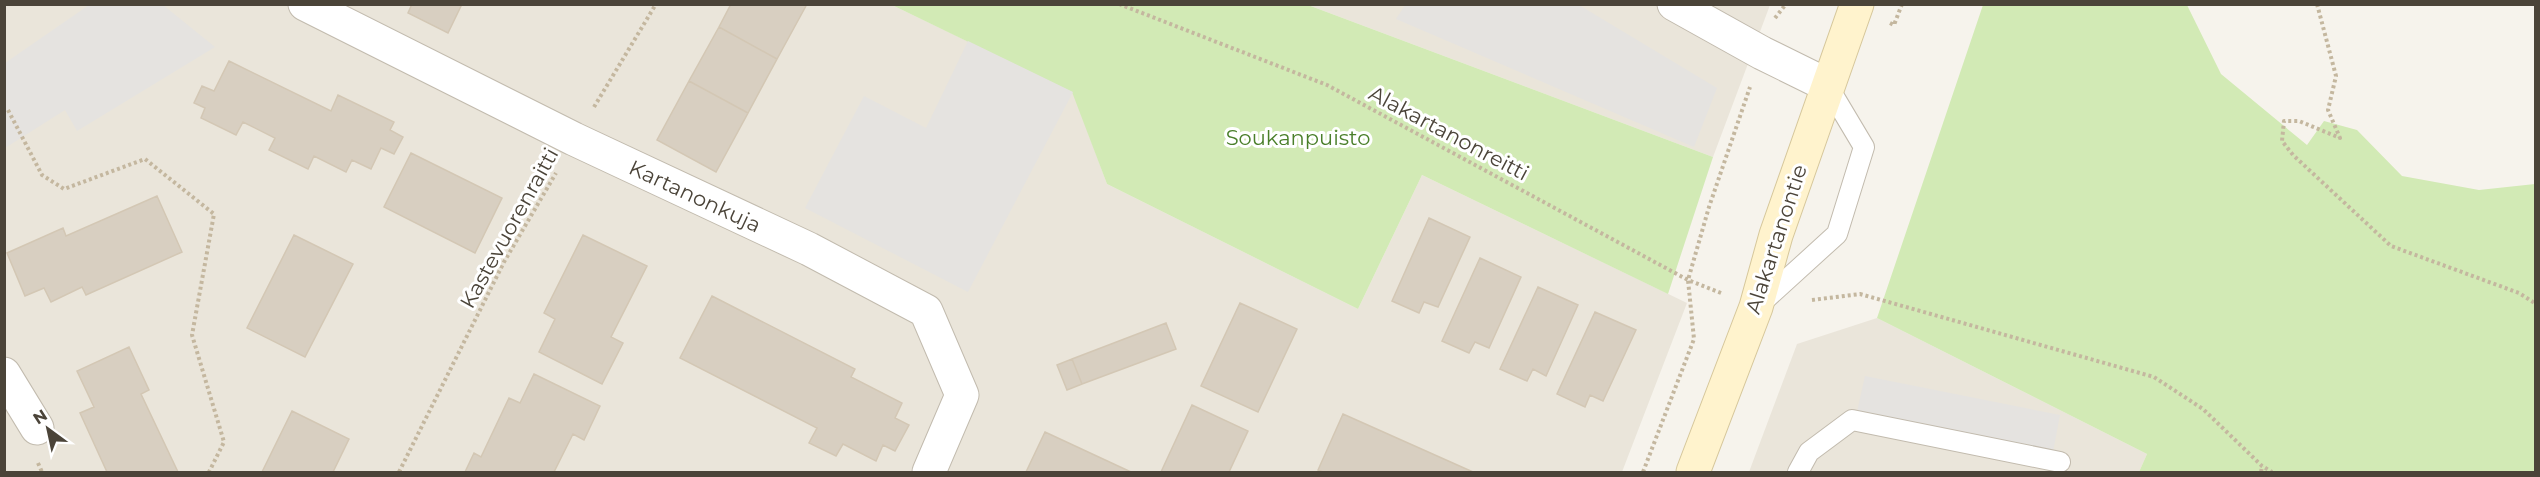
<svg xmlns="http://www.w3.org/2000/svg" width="2540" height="477" font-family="Montserrat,sans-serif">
<rect width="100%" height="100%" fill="#f6f3ec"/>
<!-- residential -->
<path fill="#eae5da" d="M 4,5 L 892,5 L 1073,92 L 1107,184 L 1358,309 L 1422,175 L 1687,303 L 1622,472 L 5,472 Z
M 1308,5 L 1770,5 L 1713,157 Z
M 1877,318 L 2147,454 L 2139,472 L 1749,472 L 1797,344 Z"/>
<!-- green -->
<path fill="#d2eab5" d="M 892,5 L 1308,5 L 1713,157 L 1668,294 L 1422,175 L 1358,309 L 1107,184 L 1072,92 Z
M 1983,5 L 2187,5 L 2221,74 L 2307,145 L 2324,121 L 2357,130 L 2402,176 L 2479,190 L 2535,184 L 2535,472 L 2139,472 L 2147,454 L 1877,318 Z"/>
<!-- parking -->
<path fill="#e5e3e0" d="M 1406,4 L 1579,5 L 1717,88 L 1694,147 L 1396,19 Z
M 89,5 L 163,5 L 215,47 L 77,131 L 65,110 L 5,148 L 5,63 Z
M 968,41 L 1073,92 L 968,292 L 805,208 L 864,96 L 926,128 Z
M 1865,376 L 2060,415 L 2053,452 L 1857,412 Z"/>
<!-- building -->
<path fill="#d8cfc1" stroke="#d3c7b4" stroke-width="1.5" d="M 412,4 L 462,4 L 448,33 L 408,13 Z
M 731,4 L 807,4 L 777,59 L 719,27 Z
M 719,27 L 777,59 L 748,113 L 689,81 Z
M 229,61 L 331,111 L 338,95 L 394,122 L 390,130 L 403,137 L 394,154 L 381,148 L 371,169 L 352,160 L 346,172 L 314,156 L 308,169 L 269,150 L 275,138 L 243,122 L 236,135 L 201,118 L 205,108 L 194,103 L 202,86 L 214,91 Z
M 689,81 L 748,113 L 716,172 L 657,140 Z
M 411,153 L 502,198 L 475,253 L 384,207 Z
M 157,196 L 182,252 L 86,295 L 82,287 L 51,302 L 44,288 L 25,296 L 7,253 L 63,228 L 66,236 Z
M 1429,218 L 1470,237 L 1438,307 L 1424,302 L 1419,313 L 1392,301 Z
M 294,235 L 353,264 L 305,357 L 247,328 Z
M 583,235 L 647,266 L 611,337 L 623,343 L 602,384 L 539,352 L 555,319 L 544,313 Z
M 1480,258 L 1521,277 L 1489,348 L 1475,342 L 1469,353 L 1442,341 Z
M 1538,287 L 1578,305 L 1546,376 L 1533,369 L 1527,381 L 1500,369 Z
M 712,296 L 855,369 L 851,377 L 902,403 L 895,418 L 909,425 L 895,451 L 883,445 L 876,461 L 843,444 L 836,456 L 809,443 L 817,428 L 680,358 Z
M 1240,303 L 1297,329 L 1258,412 L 1201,386 Z
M 1595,312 L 1636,330 L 1603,401 L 1590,395 L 1585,407 L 1557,394 Z
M 1166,323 L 1176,349 L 1082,384 L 1072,359 Z
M 129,347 L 149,390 L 141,394 L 178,472 L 107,472 L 80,413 L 94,407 L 77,371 Z
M 1072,359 L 1082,384 L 1067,390 L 1057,365 Z
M 534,374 L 600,406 L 584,440 L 573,434 L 554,472 L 465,472 L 474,453 L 481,457 L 509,398 L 520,403 Z
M 1192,405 L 1248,431 L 1229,472 L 1161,472 Z
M 292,411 L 349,439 L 333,472 L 262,472 Z
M 1343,414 L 1473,472 L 1323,472 L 1318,470 Z
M 1045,432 L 1131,472 L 1026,472 Z"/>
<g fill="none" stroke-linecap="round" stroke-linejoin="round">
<!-- lane casing -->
<g stroke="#c2bbae" stroke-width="22">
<path id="lane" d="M 1760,304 L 1837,234 L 1864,147 L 1827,85
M 1798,472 L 1809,452 L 1852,420 L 2060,462"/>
</g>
<!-- street casing -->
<g stroke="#c2bbae" stroke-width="35">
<path id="street" d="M 305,4 L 574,139 L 809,249 L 926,311 L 962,395 L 929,472
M 1674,4 L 1762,53 L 1827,85
M 4,374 L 37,428"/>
</g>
<!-- secondary casing -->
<g stroke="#d6c79b" stroke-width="35">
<path id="secondary" d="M 1693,472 L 1756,307 L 1776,235 L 1857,4"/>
</g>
<!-- path -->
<path stroke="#c4b79f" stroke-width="4" stroke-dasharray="3 3" stroke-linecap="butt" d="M 1119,4 L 1327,85 L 1688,280 L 1721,293
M 2317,4 L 2336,76 L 2328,110 L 2340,138 L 2299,121 L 2284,121 L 2282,141 L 2293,155 L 2391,246 L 2519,293 L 2536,304
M 1775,18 L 1786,4
M 1890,23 L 1894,25 L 1902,4
M 594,107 L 656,4
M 8,110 L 42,175 L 64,189 L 145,159 L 214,214 L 192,335 L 224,442 L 209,472
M 1812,300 L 1860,294 L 2154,377 L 2203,409 L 2262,466 L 2272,472
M 38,463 L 42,472
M 399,472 L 504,262 L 556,173
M 1643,472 L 1694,339 L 1688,280 L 1709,207 L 1750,87
M 2261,472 L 2262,466"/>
<!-- lane -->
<use href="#lane" stroke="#fff" stroke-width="20"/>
<!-- street -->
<use href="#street" stroke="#fff" stroke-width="33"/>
<!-- secondary -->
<use href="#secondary" stroke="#fff3cd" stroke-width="33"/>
</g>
<g text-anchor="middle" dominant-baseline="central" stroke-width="6" stroke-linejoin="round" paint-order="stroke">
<!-- street labels -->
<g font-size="21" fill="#4b4439" stroke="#fff">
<text transform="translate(1449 133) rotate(28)">Alakartanonreitti</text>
<text transform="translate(695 196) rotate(25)">Kartanonkuja</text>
<text transform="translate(509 228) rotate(-61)">Kastevuorenraitti</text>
<text transform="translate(1776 239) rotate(-72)">Alakartanontie</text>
</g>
<!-- park labels -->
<g font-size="21" fill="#4a7f2a" stroke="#fff">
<text x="1298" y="137">Soukanpuisto</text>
</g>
</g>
<!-- border -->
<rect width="2540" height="477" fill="none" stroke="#4b4439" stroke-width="12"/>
<!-- north arrow -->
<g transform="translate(48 429) rotate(327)" stroke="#ffffff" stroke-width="4.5" paint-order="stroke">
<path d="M0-4.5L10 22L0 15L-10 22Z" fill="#4b4439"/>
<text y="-9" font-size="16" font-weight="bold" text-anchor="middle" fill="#4b4439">N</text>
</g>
</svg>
